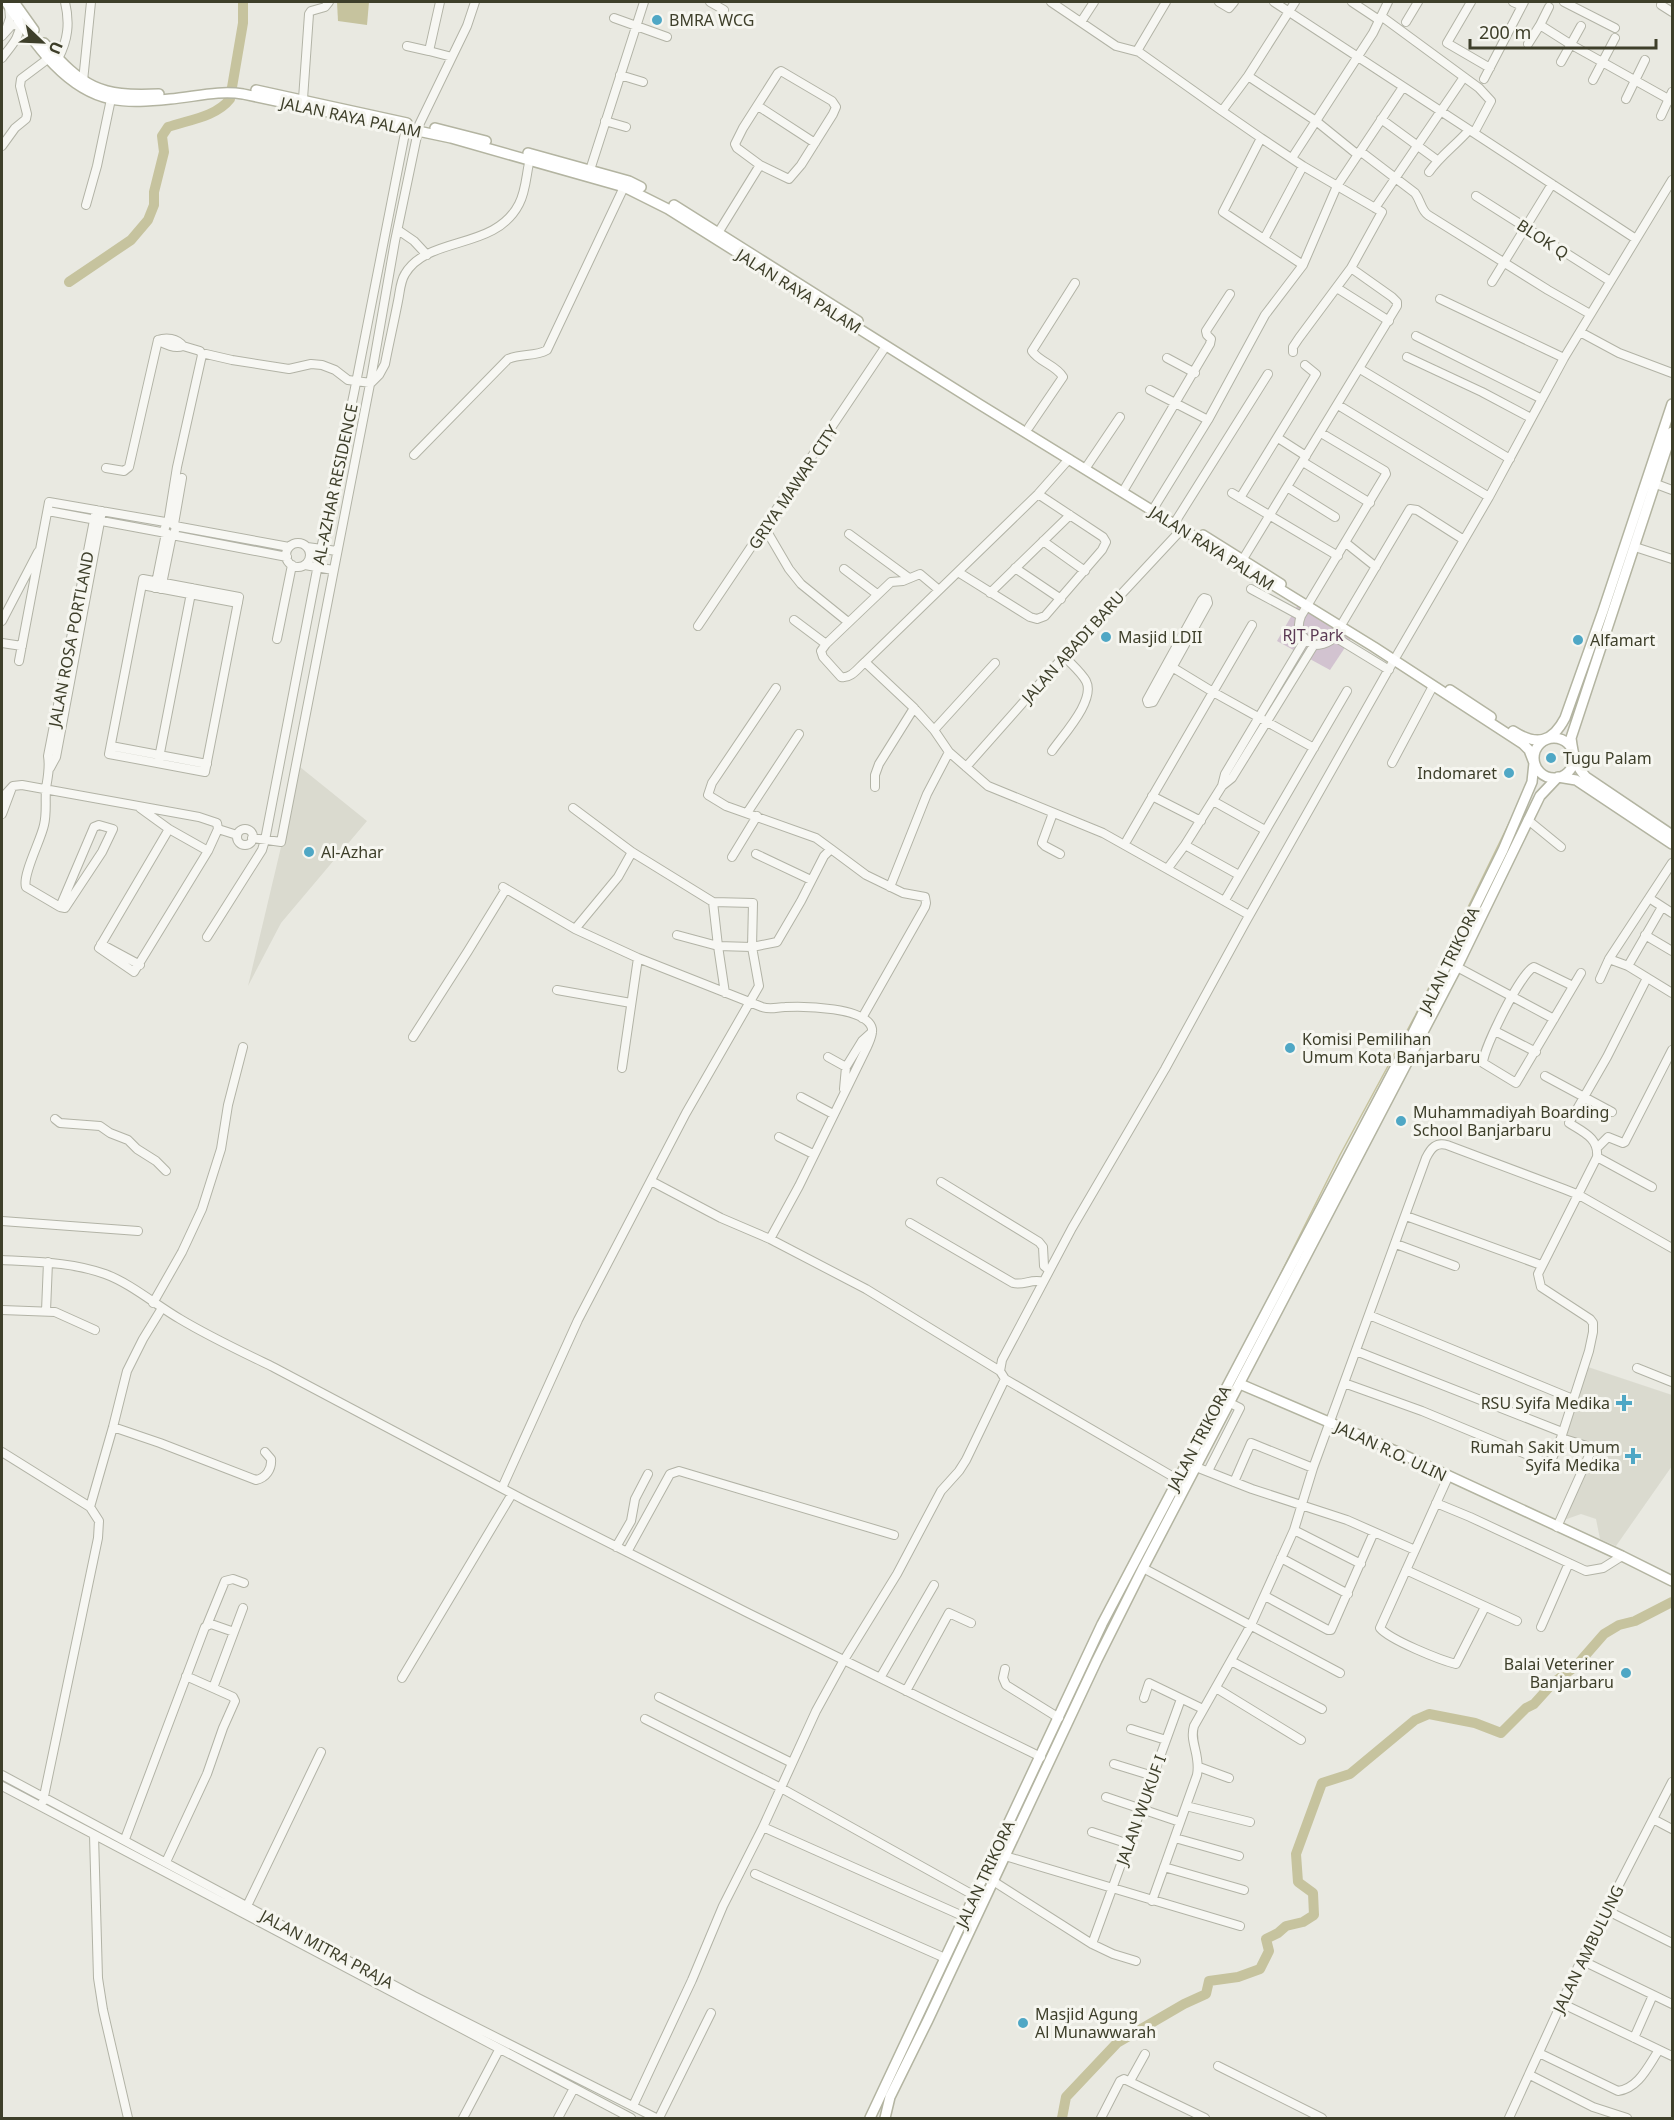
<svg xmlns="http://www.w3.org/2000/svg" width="1674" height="2120" font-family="'Noto Sans',sans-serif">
<rect width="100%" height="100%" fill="#e9e9e1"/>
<!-- built -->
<path fill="#dadacf" d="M 300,767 L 367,821 L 281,923 L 248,986 Z
M 1588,1367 L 1672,1395 L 1672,1466 L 1616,1546 L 1600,1539 L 1596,1519 L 1581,1514 L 1564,1520 L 1598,1447 L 1566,1437 Z"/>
<!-- green -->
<path fill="#d2c3d0" d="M 1300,601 L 1354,634 L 1330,670 L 1277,641 Z"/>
<!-- water -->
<path fill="#c6c39e" d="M 337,2 L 369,2 L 367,25 L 338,21 Z"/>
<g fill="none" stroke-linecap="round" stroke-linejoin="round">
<!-- stream -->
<path stroke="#c6c39e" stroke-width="1.5" d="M 1272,1291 L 1340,1155 L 1415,1016 L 1514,813
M 1176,1474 L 1225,1380
M 1101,1617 L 1172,1481"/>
<!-- river -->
<path stroke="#c6c39e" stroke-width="10" d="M 69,282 L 131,240 L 148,220 L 154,205 L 154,192 L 164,152 L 162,136 L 168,127 C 188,120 216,117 230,99 L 243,23 L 243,2
M 1062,2118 L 1066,2097 L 1117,2043 L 1184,2004 L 1206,1994 L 1209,1981 L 1238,1977 L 1260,1969 L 1269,1951 L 1266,1939 L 1278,1933 L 1286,1926 L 1303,1922 L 1314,1915 L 1313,1893 L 1298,1882 L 1296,1854 L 1322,1783 L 1350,1774 L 1415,1720 L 1429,1714 L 1475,1723 L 1501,1733 L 1526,1708 L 1534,1704 L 1553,1683 L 1576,1666 L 1604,1634 L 1619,1625 L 1635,1621 L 1672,1602"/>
<!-- minor casing -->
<g stroke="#b2b3a6" stroke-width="10">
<path id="minor" d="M 440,2 L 429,51 L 452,57
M 710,2 L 724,10
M 1051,2 L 1116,46 L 1139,52 L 1222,111
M 1219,2 L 1229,8 L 1234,2
M 1274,2 L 1636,239
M 1352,2 L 1379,20
M 1471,2 L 1447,43 L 1490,68
M 1513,2 L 1522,6
M 1564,2 L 1615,28
M 1661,5 L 1672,12
M 1381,16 L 1464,77
M 614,18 L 667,37
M 1081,22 L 1094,2
M 1406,22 L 1418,2
M 1540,25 L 1549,7
M 6,30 L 10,18 L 9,6
M 2,36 L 11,26 L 21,23
M 1528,44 L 1540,25 L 1570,44 L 1672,101
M 407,46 L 429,51
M 1137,51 L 1166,2
M 2,58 C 11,46 21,37 20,21
M 58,59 C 68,40 70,23 65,2
M 1561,62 L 1581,26
M 781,71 L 832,101 L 836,107 L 833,114 L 801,165 L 789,179 L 760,165 L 737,148 L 735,144 L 743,128 L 778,73 Z
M 620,75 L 643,82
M 1248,76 L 1316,121 L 1358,155
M 1484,79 L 1524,2
M 1593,80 L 1615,38
M 83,81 L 91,2
M 303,99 L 309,14 L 311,11 L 325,7 L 329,2
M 1626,99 L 1645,60
M 758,106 L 815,143
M 1661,116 L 1672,92
M 1381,119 L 1437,160
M 605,121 L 626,127
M 419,125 L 467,26 L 475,2
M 1261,138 L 1222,111 L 1248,76 L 1295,2
M 2,146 L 15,128 L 26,119 L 27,114 L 20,86 L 21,79 L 49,58
M 1360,151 L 1415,193 C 1421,201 1421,210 1428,215 L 1548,290 L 1590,314
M 1292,158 L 1373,33 L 1388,2
M 590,170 L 644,2
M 1429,172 C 1440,156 1456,145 1469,130
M 1476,196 L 1610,281
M 86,205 L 97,166 L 111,99
M 1375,208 L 1464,77 L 1479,88 L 1491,101 L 1474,133
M 398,230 L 414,241 L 427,255
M 718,233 L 760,165
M 1264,239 L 1303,166
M 1492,282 L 1552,184
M 1337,288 L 1389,321
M 1440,299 L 1564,358
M 1580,332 L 1619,353 L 1672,373
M 1416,336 L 1542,399
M 158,340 C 165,345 175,349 183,346
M 1293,352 L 1293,347 L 1299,338 L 1351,268 L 1382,212 L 1303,166 L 1261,138 L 1223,212 L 1303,265
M 206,354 L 232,360 L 289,369 L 311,364 L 322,365 L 335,370 L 348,380 L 371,383 L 379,375 L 385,364 C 389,343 394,322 398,301 C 400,292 400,282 405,274 C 428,235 495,251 519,204 C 527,189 526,171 531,155
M 1407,357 L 1482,392 L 1531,418
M 1167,358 L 1195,373
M 1360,369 L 1510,459
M 1150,390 L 1208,420
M 1338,405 L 1489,497
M 1029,427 L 1063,377 C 1056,365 1039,362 1032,351 L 1075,283
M 1321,433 L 1385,471 L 1386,474 L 1301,616 C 1295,631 1302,638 1314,645 C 1328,645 1334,639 1342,628
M 1278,438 L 1306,456
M 414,455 L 508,359 C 521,353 535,357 547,350 L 624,187
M 1303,462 L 1370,503
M 106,468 L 124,471 L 129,467 L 158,340 C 166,337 177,338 183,346 L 200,351 L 202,355 L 177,467 L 168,523
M 1085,469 L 1120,417
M 1656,484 L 1672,490
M 1287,487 L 1335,517
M 1125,488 L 1210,344 L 1211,339 L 1207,335 L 1206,331 L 1230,294
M 1232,493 L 1338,556
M 1240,498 L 1316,374 L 1305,365
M 1155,506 L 1208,420 L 1265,315 L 1303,265 L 1337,186 L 1403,87
M 48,511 L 166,533 L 155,588
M 1177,519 L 1268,374
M 174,524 L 182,478
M 175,526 L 289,547
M 765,528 L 789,569 L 801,584 L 848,622
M 849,534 L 909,578
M 1043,541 L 1085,571
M286 555a12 12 0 1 1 24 0a12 12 0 1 1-24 0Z
M 1346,543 L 1376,567
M 307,547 L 337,551
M 1635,547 L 1672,559
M 1243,559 L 1397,306 L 1397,302 L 1392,297 L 1351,268
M 305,565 L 333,570
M 1015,568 L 1061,599
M 844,569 L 877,594
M 958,572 L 1030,617 L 1037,619 L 1045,616 L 1102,550 L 1106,542 L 1103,537 L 1038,494
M 143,579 L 239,597 L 205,772 L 109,754 Z
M 142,585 L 238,603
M 161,589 L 172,535 L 287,557
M 1251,589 L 1301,616
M 939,590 L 920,574 L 903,581 L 891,582 L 826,644 L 821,651 L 823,657 L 841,677 C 851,679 858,668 865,662 L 1038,494 L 1069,459
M 990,593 L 1070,515
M 794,620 L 826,644
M 2,621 L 38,552
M 1343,622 L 1410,509 L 1417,510 L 1464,540
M 698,626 L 886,346
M 1335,637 L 1389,670
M 277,639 L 292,565
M 2,643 L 22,646
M 1397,655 L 1489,497 L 1564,358 L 1672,180
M 19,661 L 49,502 L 171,523 L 176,527 L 174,534 L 168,535 L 164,530 L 167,523
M 865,662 L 914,708 L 934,730 L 949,752 L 988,786 L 1103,833 L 1249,915
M 1167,664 L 1213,692 L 1314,748
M 776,688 L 712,783 L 708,795 L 726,806 L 816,838 L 831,849
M 1148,703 L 1147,700 L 1202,600 L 1204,598 L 1207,599
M 1148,703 L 1153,702 L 1208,603 L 1207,599
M 934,730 L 995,663
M 111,746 L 207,764
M 1052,751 C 1063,735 1096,700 1086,681 C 1081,672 1071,664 1064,656
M 158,763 L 192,588
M 1392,763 L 1433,686
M 966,767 L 1073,646 L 1182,529
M 50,768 L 56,757 L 102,511
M 1222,786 L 1232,778 L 1314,645
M 875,787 L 875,775 L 879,764 L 914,708
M 1152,796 L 1201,821
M 2,798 L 13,786 L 22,785 L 199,817 L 217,823 L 218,829 L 208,851 L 134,972 L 99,948 L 169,829
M 1213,801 L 1265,830
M 140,808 L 169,829 L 208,851
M 747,813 L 799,734
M 1053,813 L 1042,843 L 1045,846 L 1060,854
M 2,814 L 11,790
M 1528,820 L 1561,847
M 218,829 L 237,835
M237 837a8 8 0 1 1 16 0a8 8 0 1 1-16 0Z
M 252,838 L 281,842 L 370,384 L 395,241 L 418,131
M 1127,840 L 1252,625
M 756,854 L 811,880
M 732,857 L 757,816
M 1168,868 L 1185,845
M 1239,875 L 1185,845 L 1222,786 L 1225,774 L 1305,640
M 503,887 L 575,929 L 638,958 L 762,1007 C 771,1010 777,1007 785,1007 C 803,1006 868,1007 872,1029 C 873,1035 869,1042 867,1047 L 799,1186 L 770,1239
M 890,887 L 927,794 L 949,752
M 1649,898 L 1672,913
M 1225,900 L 1347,691
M 713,902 L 718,946 L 752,947 L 777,942 L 801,901 L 824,856 L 831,849 L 866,875 L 903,893 L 925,897 L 926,903 L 925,907 L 862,1018
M 60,907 L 94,827 L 99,825 L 113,829 L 102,852 L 65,908 L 60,907 L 26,887 C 22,875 41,840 44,825 C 47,813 45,801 46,788 C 48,776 50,767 48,756 L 96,510
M 575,929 L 618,877 L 632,852
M 677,935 L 718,946 L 725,993
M 1645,935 L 1672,951
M 207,937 L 262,850 L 265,840 L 321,549 L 354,393 L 406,128
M 101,944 L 140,965
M 1609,959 L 1672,863
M 1628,966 L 1662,907
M 1457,967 L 1554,1019
M 1600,979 L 1609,959 L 1628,966 L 1672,993
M 1573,986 L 1534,967 C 1521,972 1483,1049 1483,1063 L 1516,1083 L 1581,973
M 557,990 L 631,1003
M 1495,1031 L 1536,1052
M 413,1037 L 468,951 L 506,889
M 828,1057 L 846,1067 L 844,1089
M 846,1067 L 862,1041 L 872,1032
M 622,1068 L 638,958
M 1545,1076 L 1612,1112
M 801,1097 L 833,1114
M 55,1119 L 60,1123 L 100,1126 L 110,1133 L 128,1140 L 137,1149 L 156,1161 L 166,1171
M 779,1137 L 813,1154
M 1598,1147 L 1608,1137 L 1623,1143 L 1625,1142 L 1672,1050
M 1597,1157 L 1652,1187
M 651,1181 L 721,1218 L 770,1239 L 866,1289 L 1000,1371 L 1005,1379 L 1177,1479
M 941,1182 L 1039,1242 L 1043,1247 L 1044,1266 L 1049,1270
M 1406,1216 L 1541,1265
M 2,1221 L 138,1231
M 910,1223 L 1013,1283 C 1024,1286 1032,1278 1043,1282
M 1396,1244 L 1455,1266
M 2,1260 C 36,1262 72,1262 105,1274 C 130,1283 156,1305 180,1319 C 210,1337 242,1352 273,1367 L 526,1501 L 748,1613 L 1041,1757
M 153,1303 L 182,1252 L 202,1209 L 221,1149 L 228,1105 L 243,1047
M 2,1310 L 55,1312 L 95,1330
M 46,1311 L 48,1262
M 1369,1315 L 1573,1399
M 1356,1351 L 1562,1432
M 1637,1368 L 1672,1382
M 1000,1371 L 1002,1360 L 1072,1228 L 1165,1069 L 1245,923 L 1394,660
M 1344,1383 L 1422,1411 L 1545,1462 L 1551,1461 L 1561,1438 L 1589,1351 L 1593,1332 L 1593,1323 L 1590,1319 L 1541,1287 L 1538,1274 L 1597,1157 C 1599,1138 1583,1132 1569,1123 L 1607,1057 L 1647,978
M 113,1427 L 160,1443 L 256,1480 C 266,1478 272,1469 271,1459 L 265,1452
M 2,1452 L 90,1507 L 99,1521 L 98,1538 L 43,1801
M 1196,1467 L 1252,1489 L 1347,1520 L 1415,1550
M 1208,1471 L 1240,1408 L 1230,1403
M 1448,1477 L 1380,1628 C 1390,1640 1440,1660 1456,1664 L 1485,1607
M 1234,1482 L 1251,1443 L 1313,1468
M 502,1488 L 578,1320 L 686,1113 L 759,986 L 752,947 L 753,903 L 713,902 L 632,852 L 573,808
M 1436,1503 L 1470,1517 L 1586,1571 L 1603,1568 L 1622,1556
M 90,1507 L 113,1427 L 127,1371 L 143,1339 L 162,1308
M 1557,1527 L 1592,1449 L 1590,1447 L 1561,1438
M 1294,1530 L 1361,1564
M 616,1547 L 631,1521 L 635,1499 L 648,1474
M 627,1552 L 670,1474 L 679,1471 L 894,1535
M 1281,1558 L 1348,1594
M 1143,1568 L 1340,1673
M 1406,1570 L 1517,1621
M 1265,1596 L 1328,1630 L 1331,1630 L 1374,1532
M 207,1625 L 225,1581 L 233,1579 L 244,1583
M 1541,1627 L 1569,1563
M 1231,1661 L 1322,1709
M 1005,1669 L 1003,1678 L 1006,1685 L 1059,1718
M 186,1676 L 213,1688
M 402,1678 L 512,1494
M 880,1678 L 934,1585
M 1216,1688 L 1301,1740
M 906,1691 L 949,1613 L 971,1623
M 659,1697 L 792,1763
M 1144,1698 L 1149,1683 L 1203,1709
M 645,1719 L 781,1788 L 975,1896
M 1131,1729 L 1166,1740
M 1114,1764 L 1153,1776
M 1199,1767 L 1229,1778
M 2,1775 L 414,1996 L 656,2118
M 2,1786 L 631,2118
M 1106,1797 L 1180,1822
M 1186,1806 L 1250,1822
M 1653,1819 L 1672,1829
M 763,1827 L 965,1917
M 1092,1832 L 1129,1844
M 94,1835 L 98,1978 L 103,2010 L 128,2118
M 1175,1838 L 1239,1856
M 125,1839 L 205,1627 L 211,1624 L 234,1632
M 1005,1856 L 1240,1926
M 166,1862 L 207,1774 L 223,1728 L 235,1701 L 233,1697 L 213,1688 L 243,1608
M 1164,1867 L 1244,1890
M 755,1874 L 945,1958
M 993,1881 L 1092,1944 L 1113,1954 L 1136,1961
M 1152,1901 L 1197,1775 C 1201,1755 1189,1742 1194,1726 L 1251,1625 L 1294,1530 L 1313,1468 L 1426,1158 C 1431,1148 1436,1142 1447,1145 L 1564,1189 L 1579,1195 L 1672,1248
M 247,1906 L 321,1752
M 1606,1910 L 1672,1943
M 1092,1944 L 1181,1699
M 1581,1960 L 1672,2004
M 1561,2003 L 1672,2056
M 1634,2038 L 1653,1995
M 1539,2053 L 1618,2091 C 1639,2088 1648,2066 1659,2050
M 1218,2066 L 1322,2118
M 1530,2075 L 1593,2107 L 1627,2118
M 1130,2081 L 1145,2054
M 633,2106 L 692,1980 L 723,1906 L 763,1827 L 816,1711 L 844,1660 L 897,1574 L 941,1491 L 959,1471 L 966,1460 L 1005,1379
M 463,2118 L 499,2050
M 558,2118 L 574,2088
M 659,2118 L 711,2013
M 1101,2118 L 1120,2081 L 1124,2079 L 1205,2118
M 1509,2118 L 1588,1945 L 1672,1782"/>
</g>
<!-- major casing -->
<g stroke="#b3b4a1" stroke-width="12">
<path id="major" d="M 6,2 C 32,39 63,89 111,99 C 130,103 150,101 170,99 C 194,97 219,90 243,94 L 451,138 L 624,187 L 668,209 L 979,404 L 1374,647 L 1523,744 L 1529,750 L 1534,763 L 1532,782 L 1503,850 L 1408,1043 L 1102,1624 L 870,2118
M 14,2 L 34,30
M 44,43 C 83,87 99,97 159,94
M 256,90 L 407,123
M 435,128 L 486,141
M 528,153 L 629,181 L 641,187
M 674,205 L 858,321
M 1672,432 L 1571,738 C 1573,753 1575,766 1586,777 L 1672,835
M 1203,535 L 1281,584
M 1450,690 L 1491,717
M 1513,731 C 1536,746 1552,743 1565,718 L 1603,611 L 1672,404
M1534 758a20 20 0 1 1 40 0a20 20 0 1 1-40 0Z
M 1240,1384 L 1380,1444 L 1622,1556 L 1672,1581
M 885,2118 L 890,2097 L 928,2020 L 1097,1660 L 1143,1568 L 1457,967 L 1540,796 L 1558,777 L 1576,780 L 1672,844"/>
</g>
<!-- minor -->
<use href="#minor" stroke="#f7f7f3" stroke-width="8"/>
<!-- major -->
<use href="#major" stroke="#fff" stroke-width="9"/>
</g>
<!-- markers -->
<g fill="#4fa7c5" stroke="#f6f6f0" stroke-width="2">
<circle cx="657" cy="20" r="6"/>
<circle cx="1106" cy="637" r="6"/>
<circle cx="1578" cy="640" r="6"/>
<circle cx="1551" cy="758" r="6"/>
<circle cx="1509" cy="773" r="6"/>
<circle cx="309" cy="852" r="6"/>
<circle cx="1290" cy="1048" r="6"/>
<circle cx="1401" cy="1121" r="6"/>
<path d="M1621 1394h6v6h6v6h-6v6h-6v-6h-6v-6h6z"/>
<path d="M1630 1447h6v6h6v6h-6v6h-6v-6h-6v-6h6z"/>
<circle cx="1626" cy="1673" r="6"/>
<circle cx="1023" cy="2023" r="6"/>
</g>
<g text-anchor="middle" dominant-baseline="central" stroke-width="6" stroke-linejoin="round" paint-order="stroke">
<!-- poi labels -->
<g font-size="16" fill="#3e3f2a" stroke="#f6f6f0" text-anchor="start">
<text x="669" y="20">BMRA WCG</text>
<text x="1118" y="637">Masjid LDII</text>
<text x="1590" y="640">Alfamart</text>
<text x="1563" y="758">Tugu Palam</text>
<text x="1497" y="773" text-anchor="end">Indomaret</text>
<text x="321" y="852">Al-Azhar</text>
<text x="1302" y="1039">Komisi Pemilihan<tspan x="1302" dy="18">Umum Kota Banjarbaru</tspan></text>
<text x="1413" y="1112">Muhammadiyah Boarding<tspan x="1413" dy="18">School Banjarbaru</tspan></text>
<text x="1610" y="1403" text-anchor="end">RSU Syifa Medika</text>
<text x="1620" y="1447" text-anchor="end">Rumah Sakit Umum<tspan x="1620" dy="18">Syifa Medika</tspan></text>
<text x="1614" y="1664" text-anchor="end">Balai Veteriner<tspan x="1614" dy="18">Banjarbaru</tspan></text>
<text x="1035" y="2014">Masjid Agung<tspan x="1035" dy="18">Al Munawwarah</tspan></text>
</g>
<!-- street labels -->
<g font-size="16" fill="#3e3f2a" stroke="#f6f6f0">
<text transform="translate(351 117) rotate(12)">JALAN RAYA PALAM</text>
<text transform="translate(1543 239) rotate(33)">BLOK Q</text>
<text transform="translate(799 291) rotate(32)">JALAN RAYA PALAM</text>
<text transform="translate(335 484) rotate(-78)">AL-AZHAR RESIDENCE</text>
<text transform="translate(793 487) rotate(-56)">GRIYA MAWAR CITY</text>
<text transform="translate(1212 548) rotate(32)">JALAN RAYA PALAM</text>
<text transform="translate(71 639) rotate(-79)">JALAN ROSA PORTLAND</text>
<text transform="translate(1073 647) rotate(-48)">JALAN ABADI BARU</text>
<text transform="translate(1449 960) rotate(-64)">JALAN TRIKORA</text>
<text transform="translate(1199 1438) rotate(-62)">JALAN TRIKORA</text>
<text transform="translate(1391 1451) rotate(25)">JALAN R.O. ULIN</text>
<text transform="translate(1141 1810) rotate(-70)">JALAN WUKUF I</text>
<text transform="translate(985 1874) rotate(-65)">JALAN TRIKORA</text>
<text transform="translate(327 1949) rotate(28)">JALAN MITRA PRAJA</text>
<text transform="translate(1588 1949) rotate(-64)">JALAN AMBULUNG</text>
</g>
<!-- park labels -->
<g font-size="16" fill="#5a3953" stroke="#f6f6f0">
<text x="1313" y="635">RJT Park</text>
</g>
</g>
<!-- border -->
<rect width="1674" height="2120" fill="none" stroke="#3e3f2a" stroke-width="6"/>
<!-- north arrow -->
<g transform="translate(42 42) rotate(113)" stroke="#f6f6f0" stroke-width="4.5" paint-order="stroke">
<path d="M0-4.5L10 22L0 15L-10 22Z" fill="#3e3f2a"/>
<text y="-9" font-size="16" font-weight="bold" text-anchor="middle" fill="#3e3f2a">U</text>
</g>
<!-- scale -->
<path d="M1470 39v9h186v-9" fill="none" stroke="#3e3f2a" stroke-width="3"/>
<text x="1479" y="39" font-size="18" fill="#3e3f2a" stroke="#f6f6f0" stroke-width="4.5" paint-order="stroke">200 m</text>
</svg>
